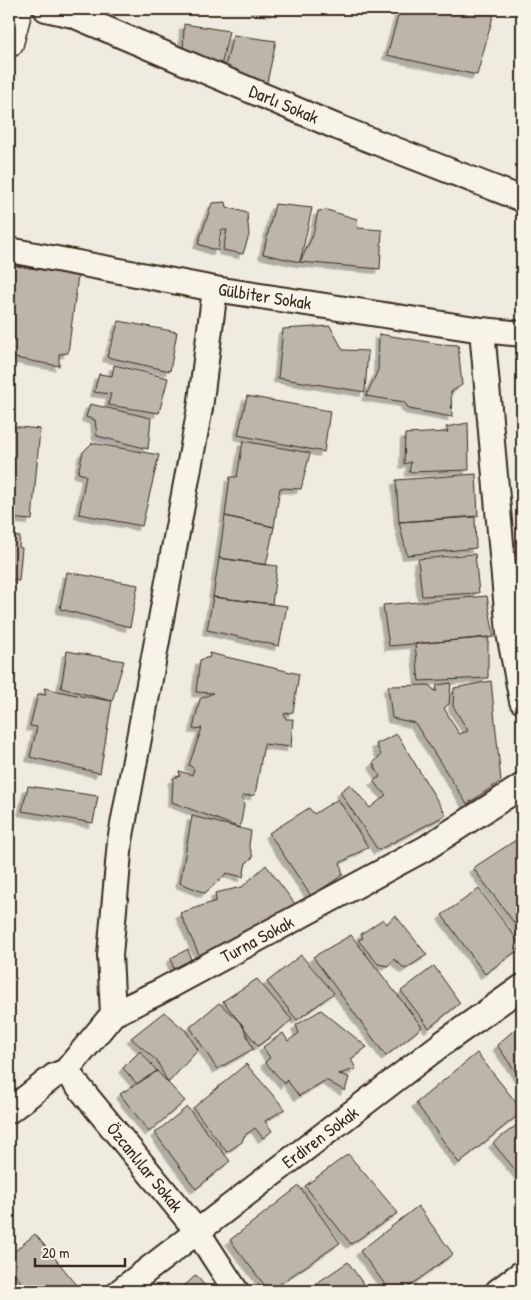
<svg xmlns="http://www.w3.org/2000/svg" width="531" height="1300" font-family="'Patrick Hand',sans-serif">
<defs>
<filter id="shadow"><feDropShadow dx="-4.5" dy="4.5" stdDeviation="0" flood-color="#0004"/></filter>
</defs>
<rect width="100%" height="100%" fill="#efebe0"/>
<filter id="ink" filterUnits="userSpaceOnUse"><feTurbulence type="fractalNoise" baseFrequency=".02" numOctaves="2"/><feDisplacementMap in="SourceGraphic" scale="10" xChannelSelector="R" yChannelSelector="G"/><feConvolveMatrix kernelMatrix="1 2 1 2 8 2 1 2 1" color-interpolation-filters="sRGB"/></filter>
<g filter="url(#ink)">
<!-- building -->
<path fill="#bdb5aa" stroke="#3b2a1e" filter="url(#shadow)" d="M 254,9 L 275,9 L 275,12 Z
M 400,9 L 495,9 L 477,75 L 387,55 Z
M 184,24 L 229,31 L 221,66 L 183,53 Z
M 233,35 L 276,41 L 266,87 L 224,71 Z
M 226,202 L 227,207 L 247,213 L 249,235 L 243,254 L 223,250 L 227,230 L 221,230 L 218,251 L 198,244 L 212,203 Z
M 275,204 L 312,208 L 300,262 L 263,254 Z
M 327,210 L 357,219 L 358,228 L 382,230 L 380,269 L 300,262 L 313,235 L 318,211 Z
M 10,265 L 78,275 L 68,353 L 59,354 L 59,366 L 9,357 Z
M 119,321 L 177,332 L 170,371 L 107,357 Z
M 330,326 L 343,350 L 368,351 L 365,392 L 278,378 L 283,329 Z
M 379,334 L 440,344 L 458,345 L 462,385 L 451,392 L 452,417 L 409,409 L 404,402 L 366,396 L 378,370 Z
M 114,365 L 168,378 L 159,413 L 108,405 L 111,394 L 94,392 L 99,374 L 112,376 Z
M 247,396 L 330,411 L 324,452 L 238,435 Z
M 90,404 L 151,418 L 148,449 L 97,436 L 95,420 L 86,417 Z
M 468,423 L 469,470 L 409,472 L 411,462 L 404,464 L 405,434 L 448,432 L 446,427 Z
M 9,426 L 40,429 L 32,520 L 9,518 Z
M 243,441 L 310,453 L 301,489 L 280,488 L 274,527 L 225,516 L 230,477 L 237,477 Z
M 92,443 L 159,455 L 142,526 L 79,514 L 86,475 L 78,473 L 83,452 Z
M 476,474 L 478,516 L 399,522 L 396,480 Z
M 225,516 L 274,527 L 266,565 L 219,558 Z
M 475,517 L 476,548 L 407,555 L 399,522 Z
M 9,536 L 20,537 L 19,547 L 22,548 L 19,581 L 9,580 Z
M 475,554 L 479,593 L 422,596 L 418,559 Z
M 219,558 L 277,566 L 272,604 L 213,597 Z
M 67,572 L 138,585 L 130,627 L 60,609 Z
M 487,596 L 494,637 L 389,646 L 383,605 Z
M 213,597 L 287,606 L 279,646 L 207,630 Z
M 488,637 L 488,678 L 419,681 L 415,644 Z
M 67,651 L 124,661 L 112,701 L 61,688 Z
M 209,653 L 299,674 L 293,712 L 284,714 L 286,719 L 293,719 L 291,747 L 264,744 L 255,795 L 242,796 L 244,805 L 240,828 L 172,802 L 173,778 L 180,776 L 179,771 L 192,775 L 194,769 L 189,765 L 202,728 L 193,729 L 200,699 L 213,693 L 196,692 L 200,660 L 210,657 Z
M 491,681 L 501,781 L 467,804 L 415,723 L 392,718 L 388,686 L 429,685 L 436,692 L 437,685 L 451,683 L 449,704 L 444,708 L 459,734 L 468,731 L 453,706 L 454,688 Z
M 44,688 L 81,696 L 112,701 L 100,773 L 30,757 L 37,727 L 30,726 L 38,694 L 46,695 Z
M 397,734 L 446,815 L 378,850 L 340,792 L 350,784 L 370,808 L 386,795 L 373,781 L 380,777 L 373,763 L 381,755 L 376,744 Z
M 28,786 L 98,796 L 93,823 L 22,811 Z
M 338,799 L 368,847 L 340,863 L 343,875 L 311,896 L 269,833 L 309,808 L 314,814 Z
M 192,816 L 251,831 L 249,845 L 253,857 L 246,863 L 243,877 L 227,873 L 205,893 L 180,883 Z
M 522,836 L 522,933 L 473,868 Z
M 266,865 L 295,904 L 200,957 L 180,913 L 216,901 L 215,893 L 242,887 Z
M 479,889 L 522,946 L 522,947 L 485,974 L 442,915 Z
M 395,915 L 427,955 L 405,969 L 394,959 L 388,966 L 378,964 L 358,940 L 363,938 L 361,934 L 383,919 L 387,924 Z
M 351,935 L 422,1027 L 386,1056 L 313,957 Z
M 188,949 L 191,961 L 174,971 L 171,958 Z
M 301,955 L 334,993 L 297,1020 L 267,982 Z
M 434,966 L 460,1003 L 429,1028 L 401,991 Z
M 257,979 L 292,1020 L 258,1046 L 223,1001 Z
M 219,1003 L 242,1024 L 253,1049 L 217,1069 L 190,1027 Z
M 321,1010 L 367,1047 L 351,1059 L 356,1069 L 339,1074 L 349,1077 L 345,1091 L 326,1080 L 299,1096 L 287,1080 L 285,1084 L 265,1062 L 270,1058 L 263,1047 L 283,1033 L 288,1041 L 299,1033 L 296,1025 Z
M 164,1012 L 186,1031 L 198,1050 L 168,1083 L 157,1061 L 131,1038 Z
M 522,1023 L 522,1081 L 497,1045 Z
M 140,1051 L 157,1071 L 137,1084 L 123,1068 Z
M 477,1053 L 522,1110 L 522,1112 L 459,1163 L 416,1103 Z
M 246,1064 L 285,1109 L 265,1121 L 272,1131 L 263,1138 L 255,1128 L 244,1136 L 242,1142 L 227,1152 L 193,1108 Z
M 157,1071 L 185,1101 L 149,1132 L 120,1094 Z
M 187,1107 L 230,1161 L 196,1189 L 155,1133 Z
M 522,1121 L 522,1178 L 493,1143 Z
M 348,1154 L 398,1213 L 351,1244 L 305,1186 Z
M 299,1186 L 340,1243 L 269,1291 L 230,1240 Z
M 418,1206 L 453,1254 L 403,1291 L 390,1291 L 360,1251 Z
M 35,1234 L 81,1290 L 80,1291 L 28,1291 L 9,1267 L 9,1256 Z
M 348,1262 L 368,1291 L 305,1291 Z
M 196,1275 L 209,1291 L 179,1291 Z
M 9,1279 L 19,1291 L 9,1291 Z"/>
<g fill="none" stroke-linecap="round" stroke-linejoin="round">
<!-- street casing -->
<g stroke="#3b2a1e" stroke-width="28">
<path id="street" d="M 46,9 L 73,15 L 337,127 L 522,199
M 9,250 L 215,289 L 482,330 L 522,334
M 482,330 L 509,633 L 522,701
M 113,1014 L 110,955 L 120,841 L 200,408 L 215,289
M 66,1071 L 197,1231 L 236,1291
M 9,1111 L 54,1076 L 66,1071 L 113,1014 L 159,992 L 426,848 L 522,786
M 120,1291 L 443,1043 L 522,987
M 498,1291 L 522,1273"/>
</g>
<!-- secondary casing -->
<g stroke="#3b2a1e" stroke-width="31">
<path id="secondary" d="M 9,43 L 18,9"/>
</g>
<!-- street -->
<use href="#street" stroke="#f7f3e8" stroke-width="24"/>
<!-- secondary -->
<use href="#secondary" stroke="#f7f3e8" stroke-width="28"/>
</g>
</g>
<g text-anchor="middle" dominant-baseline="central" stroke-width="5" stroke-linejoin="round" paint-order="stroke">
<!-- street labels -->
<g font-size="18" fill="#3b2a1e" stroke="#f7f3e8">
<text transform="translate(284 104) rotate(23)">Darlı Sokak</text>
<text transform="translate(265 296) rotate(9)">Gülbiter Sokak</text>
<text transform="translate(257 939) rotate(-28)">Turna Sokak</text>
<text transform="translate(320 1137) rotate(-37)">Erdiren Sokak</text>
<text transform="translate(145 1167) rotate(51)">Özcanlılar Sokak</text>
</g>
</g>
<!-- margin -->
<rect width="531" height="1300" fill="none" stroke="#f7f3e8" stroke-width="30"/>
<rect x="15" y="15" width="501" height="1270" fill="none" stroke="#3b2a1e" stroke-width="2" filter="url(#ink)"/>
<!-- scale -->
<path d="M35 1258v8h90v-8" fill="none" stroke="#3b2a1e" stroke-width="2.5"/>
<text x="42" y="1258" font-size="15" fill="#3b2a1e" stroke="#f7f3e8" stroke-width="4" paint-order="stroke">20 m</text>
</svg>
